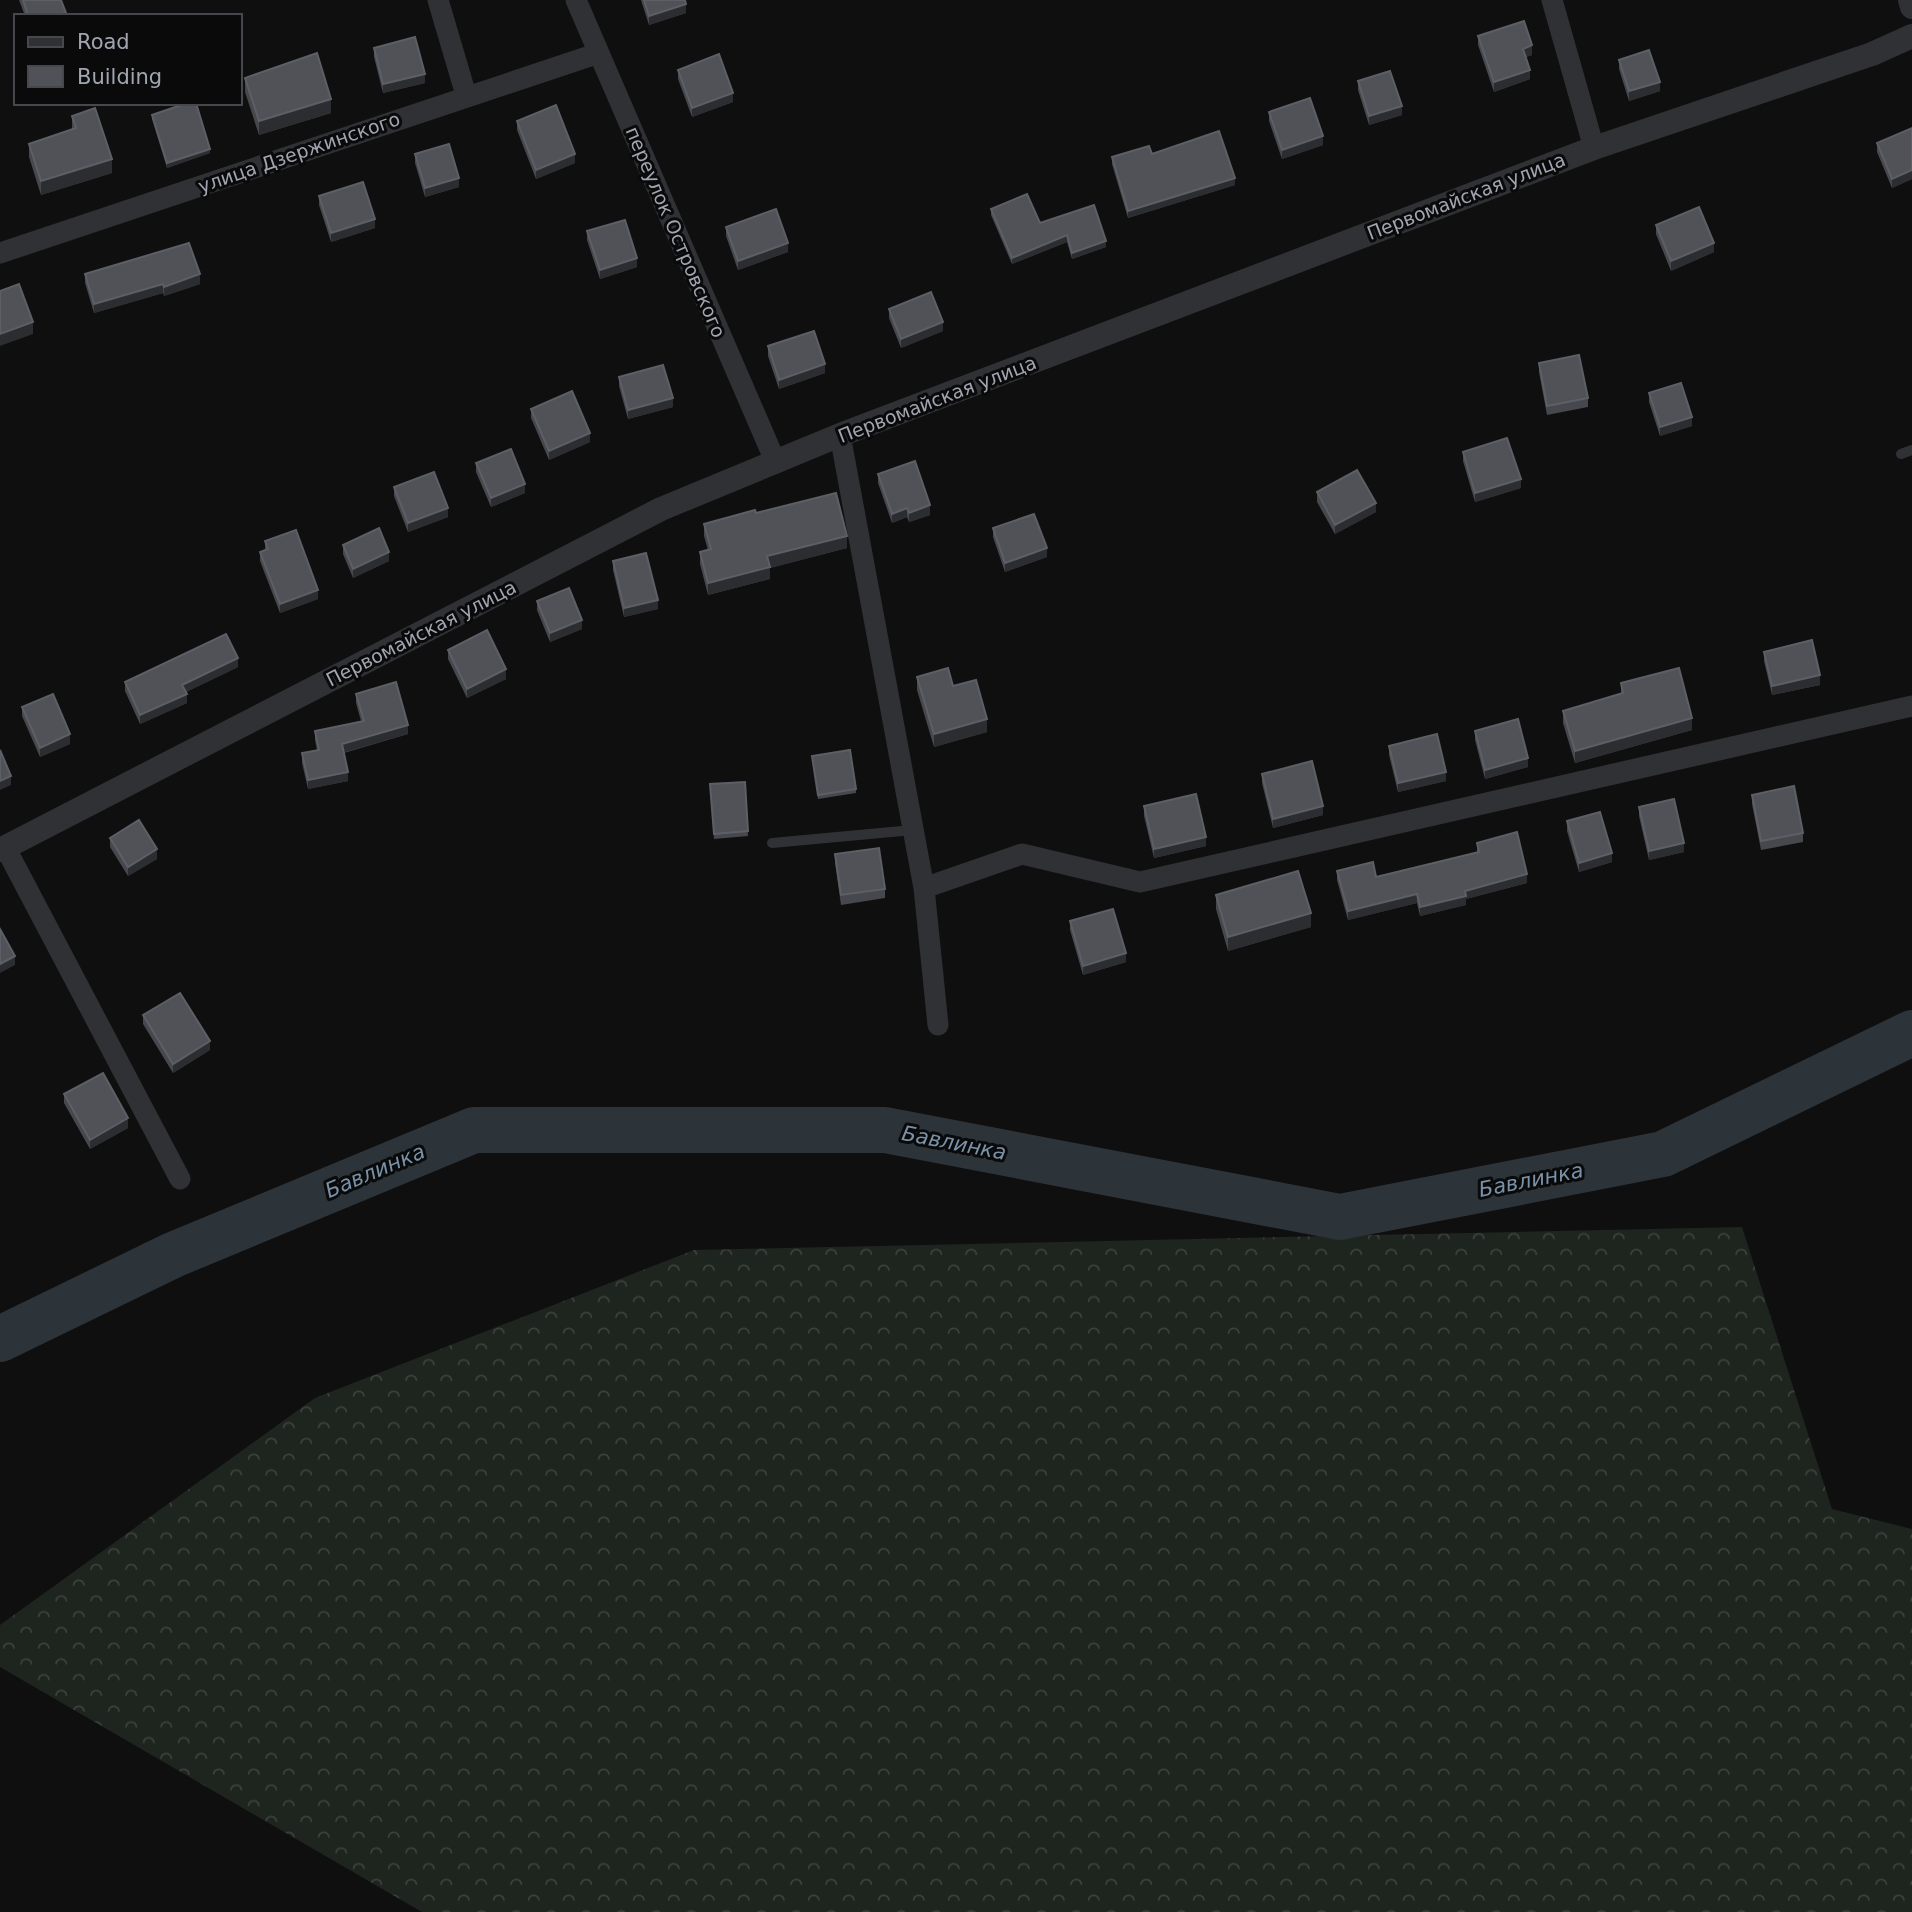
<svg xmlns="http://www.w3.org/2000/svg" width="1912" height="1912" font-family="'DejaVu Sans',sans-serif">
<defs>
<pattern id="forest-crowns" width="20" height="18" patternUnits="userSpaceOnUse" patternTransform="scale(1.75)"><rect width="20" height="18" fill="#1e241e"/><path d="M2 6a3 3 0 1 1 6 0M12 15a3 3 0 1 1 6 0" fill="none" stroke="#3c413c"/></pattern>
</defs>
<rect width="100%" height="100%" fill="#0f0f10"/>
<!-- forest -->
<path fill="url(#forest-crowns)" d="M 1742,1227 L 1832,1509 L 1912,1529 L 1912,1912 L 422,1912 L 0,1667 L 0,1625 L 315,1398 L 694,1250 Z"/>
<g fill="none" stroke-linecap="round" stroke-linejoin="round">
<!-- river -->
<path stroke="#2c3339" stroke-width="46" d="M 0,1339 L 173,1255 L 474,1130 L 885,1130 L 1340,1217 L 1663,1154 L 1912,1033"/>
<!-- service -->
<path stroke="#303135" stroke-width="10" d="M 1901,454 L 1912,450
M 772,843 L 913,830"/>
<!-- minor -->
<path stroke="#303135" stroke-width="21" d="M 438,0 L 466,95
M 576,0 L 776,463
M 1552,0 L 1594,148
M 0,253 L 599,53
M 840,435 L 924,888 L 938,1025
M 5,847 L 180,1179
M 924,888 L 1022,854 L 1140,882 L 1912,706"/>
<!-- tertiary -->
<path stroke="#303135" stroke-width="24" d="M 1910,0 L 1912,7
M 0,850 L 661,509 L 840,435 L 1594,148 L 1872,54 L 1912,36"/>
</g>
<!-- wall -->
<path fill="#47484d" d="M 19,0 L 61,0 L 66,16 L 25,16 Z
M 641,0 L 685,0 L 686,13 L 649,25 Z
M 1478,36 L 1532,55 L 1526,57 L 1530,79 L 1494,92 L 1478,45 Z
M 374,48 L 425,83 L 383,93 L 374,57 Z
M 1619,60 L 1660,91 L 1629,101 L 1619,69 Z
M 678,70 L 733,102 L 692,117 L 678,79 Z
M 245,78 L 331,113 L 259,135 L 245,92 Z
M 1358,81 L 1402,115 L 1369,125 L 1358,90 Z
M 1269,112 L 1323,145 L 1282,159 L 1269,121 Z
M 152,115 L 210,153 L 167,168 L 152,119 Z
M 72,116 L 112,173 L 41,195 L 29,157 L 29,144 L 72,130 Z
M 517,121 L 575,163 L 536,179 L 517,130 Z
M 1912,128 L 1912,179 L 1892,188 L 1877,152 L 1877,143 Z
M 415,154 L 459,187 L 425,197 L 415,163 Z
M 1152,154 L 1235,185 L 1128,218 L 1112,164 L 1112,157 Z
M 319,196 L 375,228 L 331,242 L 319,205 Z
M 991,209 L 1040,223 L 1106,247 L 1072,259 L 1067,242 L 1012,264 L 991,215 Z
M 1656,225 L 1714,252 L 1671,271 L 1656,234 Z
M 726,227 L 788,252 L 738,270 L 726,236 Z
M 587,231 L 637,267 L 600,279 L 587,240 Z
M 85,274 L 200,284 L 164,296 L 163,293 L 94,313 L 85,283 Z
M 889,309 L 943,331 L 901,348 L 889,318 Z
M 768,346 L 825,373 L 779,389 L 768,356 Z
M 1539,363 L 1588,398 L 1588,407 L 1547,415 L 1539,372 Z
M 619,377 L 673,407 L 628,419 L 619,386 Z
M 1649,393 L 1692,426 L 1660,436 L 1649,402 Z
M 531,409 L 590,442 L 549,460 L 531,418 Z
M 1463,452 L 1521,488 L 1475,502 L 1463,461 Z
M 476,463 L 525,493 L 491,507 L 476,472 Z
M 878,474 L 930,515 L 909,522 L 907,517 L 892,523 L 878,483 Z
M 394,487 L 448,517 L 408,532 L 394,496 Z
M 1317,492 L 1376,512 L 1335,534 L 1317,502 Z
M 756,513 L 847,548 L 770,568 L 770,579 L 708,595 L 700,564 L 700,552 L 708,550 L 704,536 L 704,524 Z
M 993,528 L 1047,557 L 1005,572 L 993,537 Z
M 265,541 L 318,599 L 280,613 L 260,561 L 260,552 L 265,550 Z
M 343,545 L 389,561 L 353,578 L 343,554 Z
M 613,561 L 658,609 L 624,617 L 613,570 Z
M 537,601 L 582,629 L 550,642 L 537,610 Z
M 448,650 L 506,679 L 467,698 L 448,659 Z
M 1764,652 L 1820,685 L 1772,695 L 1764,661 Z
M 238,667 L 186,692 L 187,703 L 140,724 L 125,691 L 125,682 Z
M 917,677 L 953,686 L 987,732 L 934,747 L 917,690 Z
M 1621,683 L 1692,730 L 1575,763 L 1563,723 L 1563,711 L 1621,694 Z
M 356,694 L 408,734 L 344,753 L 348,781 L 308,789 L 302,763 L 302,753 L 317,750 L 315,740 L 315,731 L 361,721 L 356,703 Z
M 22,707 L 70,744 L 40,757 L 22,716 Z
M 1475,731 L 1528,767 L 1485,779 L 1475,740 Z
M 1389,746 L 1446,781 L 1398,792 L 1389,755 Z
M 812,756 L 856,789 L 856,793 L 818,799 Z
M 1262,774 L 1323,815 L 1273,828 L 1262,783 Z
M 745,782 L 748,836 L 714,839 L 710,784 Z
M 1752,795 L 1803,833 L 1803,842 L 1761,850 L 1752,804 Z
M 1144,806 L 1206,846 L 1154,858 L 1144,816 Z
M 1639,807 L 1684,852 L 1649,860 L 1639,816 Z
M 1567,821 L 1612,862 L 1579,872 L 1567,831 Z
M 110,838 L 157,859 L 128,876 L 110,847 Z
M 1477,843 L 1527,883 L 1466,899 L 1466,905 L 1420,916 L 1417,903 L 1348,920 L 1337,880 L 1337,871 L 1376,877 L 1477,853 Z
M 835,854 L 885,889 L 885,898 L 841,905 L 835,863 Z
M 1216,895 L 1311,927 L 1228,951 L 1216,909 Z
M 1070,921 L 1126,962 L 1083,975 L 1070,930 Z
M 143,1015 L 210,1050 L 173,1073 L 143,1024 Z
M 64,1094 L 128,1128 L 90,1149 L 64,1103 Z"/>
<!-- shaded-wall -->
<path fill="#2c2d30" d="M 686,4 L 686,13 L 649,25 L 649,16 Z
M 1532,45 L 1532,55 L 1523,58 L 1523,49 Z
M 1530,70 L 1530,79 L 1494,92 L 1494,82 Z
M 425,74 L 425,83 L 383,93 L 383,84 Z
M 1660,82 L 1660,91 L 1629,101 L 1629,91 Z
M 733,93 L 733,102 L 692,117 L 692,108 Z
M 331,99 L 331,113 L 259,135 L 259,121 Z
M 1402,106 L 1402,115 L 1369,125 L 1369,116 Z
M 1323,136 L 1323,145 L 1282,159 L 1282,150 Z
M 210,149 L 210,153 L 167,168 L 167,163 Z
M 575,154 L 575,163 L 536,179 L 536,170 Z
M 112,159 L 112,173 L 41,195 L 41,181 Z
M 1912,170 L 1912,179 L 1892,188 L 1892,179 Z
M 459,178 L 459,187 L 425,197 L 425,188 Z
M 1235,178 L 1235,185 L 1128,218 L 1128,211 Z
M 375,219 L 375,228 L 331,242 L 331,233 Z
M 1067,235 L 1067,242 L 1012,264 L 1012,258 Z
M 1106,241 L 1106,247 L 1072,259 L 1072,253 Z
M 788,243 L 788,252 L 738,270 L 738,261 Z
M 1714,243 L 1714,252 L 1671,271 L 1671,261 Z
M 637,258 L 637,267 L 600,279 L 600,270 Z
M 200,274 L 200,284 L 164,296 L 164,287 Z
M 163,284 L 163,293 L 94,313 L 94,304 Z
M 33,322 L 33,334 L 0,346 L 0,334 Z
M 943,322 L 943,331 L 901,348 L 901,339 Z
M 825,364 L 825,373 L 779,389 L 779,380 Z
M 673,398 L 673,407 L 628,419 L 628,410 Z
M 1692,417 L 1692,426 L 1660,436 L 1660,427 Z
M 590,433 L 590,442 L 549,460 L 549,451 Z
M 1521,479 L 1521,488 L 1475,502 L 1475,493 Z
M 525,484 L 525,493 L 491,507 L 491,498 Z
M 1376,503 L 1376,512 L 1335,534 L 1335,525 Z
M 930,505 L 930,515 L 909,522 L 909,513 Z
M 448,508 L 448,517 L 408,532 L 408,523 Z
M 907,508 L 907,517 L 892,523 L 892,514 Z
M 847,536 L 847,548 L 770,568 L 770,579 L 708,595 L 708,583 L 767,556 Z
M 1047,548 L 1047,557 L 1005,572 L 1005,563 Z
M 389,552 L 389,561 L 353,578 L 353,569 Z
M 318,590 L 318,599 L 280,613 L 280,604 Z
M 658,600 L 658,609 L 624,617 L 624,608 Z
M 582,620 L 582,629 L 550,642 L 550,633 Z
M 238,658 L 238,667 L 182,694 L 182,685 Z
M 506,669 L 506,679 L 467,698 L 467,689 Z
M 1820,675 L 1820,685 L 1772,695 L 1772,686 Z
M 187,694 L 187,703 L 140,724 L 140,715 Z
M 1692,718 L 1692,730 L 1575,763 L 1575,751 Z
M 987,719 L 987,732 L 934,747 L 934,734 Z
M 408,725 L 408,734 L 342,753 L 342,744 Z
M 70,734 L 70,744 L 40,757 L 40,748 Z
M 1528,758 L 1528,767 L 1485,779 L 1485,770 Z
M 348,772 L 348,781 L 308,789 L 308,780 Z
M 1446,772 L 1446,781 L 1398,792 L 1398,783 Z
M 11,776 L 11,785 L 0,790 L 0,781 Z
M 1323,806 L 1323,815 L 1273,828 L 1273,819 Z
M 1206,837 L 1206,846 L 1154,858 L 1154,849 Z
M 1684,843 L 1684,852 L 1649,860 L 1649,851 Z
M 157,849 L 157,859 L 128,876 L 128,867 Z
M 1612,853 L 1612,862 L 1579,872 L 1579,863 Z
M 1527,874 L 1527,883 L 1466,899 L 1466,905 L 1420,916 L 1420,907 L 1465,891 Z
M 1417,894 L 1417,903 L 1348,920 L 1348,911 Z
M 1311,913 L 1311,927 L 1228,951 L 1228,937 Z
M 1126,953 L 1126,962 L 1083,975 L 1083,966 Z
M 15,956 L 15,965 L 0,973 L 0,964 Z
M 210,1041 L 210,1050 L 173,1073 L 173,1064 Z
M 128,1118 L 128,1128 L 90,1149 L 90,1140 Z"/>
<!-- building -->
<path fill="#505258" stroke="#5d5f66" stroke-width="2" d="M 23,0 L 61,0 L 66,13 L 59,16 L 28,16 Z
M 644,0 L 685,0 L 686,4 L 649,16 Z
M 1524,21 L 1532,45 L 1523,49 L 1530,70 L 1494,82 L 1478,36 Z
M 415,37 L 425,74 L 383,84 L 374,48 Z
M 1649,50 L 1660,82 L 1629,91 L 1619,60 Z
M 317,53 L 331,99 L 259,121 L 245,78 Z
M 719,54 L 733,93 L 692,108 L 678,70 Z
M 1390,71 L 1402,106 L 1369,116 L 1358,81 Z
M 1310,98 L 1323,136 L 1282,150 L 1269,112 Z
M 187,103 L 196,103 L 210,149 L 167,163 L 152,115 Z
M 556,105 L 575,154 L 536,170 L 517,121 Z
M 95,108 L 112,159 L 41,181 L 29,144 L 76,128 L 72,116 Z
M 1912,128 L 1912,170 L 1892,179 L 1877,143 Z
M 1219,131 L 1235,178 L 1128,211 L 1112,157 L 1149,146 L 1152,154 Z
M 449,144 L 459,178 L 425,188 L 415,154 Z
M 363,182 L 375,219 L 331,233 L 319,196 Z
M 1027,194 L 1040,223 L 1094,205 L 1106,241 L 1072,253 L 1067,235 L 1012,258 L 991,209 Z
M 1699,207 L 1714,243 L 1671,261 L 1656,225 Z
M 776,209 L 788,243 L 738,261 L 726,227 Z
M 625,220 L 637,258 L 600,270 L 587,231 Z
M 189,243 L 200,274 L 164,287 L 163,284 L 94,304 L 85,274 Z
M 19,284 L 33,322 L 0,334 L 0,291 Z
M 931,292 L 943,322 L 901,339 L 889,309 Z
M 814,331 L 825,364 L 779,380 L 768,346 Z
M 1579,355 L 1588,398 L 1547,406 L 1539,363 Z
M 663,365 L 673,398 L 628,410 L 619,377 Z
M 1681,383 L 1692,417 L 1660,427 L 1649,393 Z
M 572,391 L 590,433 L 549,451 L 531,409 Z
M 1507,438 L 1521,479 L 1475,493 L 1463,452 Z
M 511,449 L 525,484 L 491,498 L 476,463 Z
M 915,461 L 930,505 L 909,513 L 907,508 L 892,514 L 878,474 Z
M 1357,470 L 1376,503 L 1335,525 L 1317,492 Z
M 434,472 L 448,508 L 408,523 L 394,487 Z
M 836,493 L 847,536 L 767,556 L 770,567 L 708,583 L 700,552 L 711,549 L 704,524 L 755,510 L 756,513 Z
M 1034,514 L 1047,548 L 1005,563 L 993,528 Z
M 379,528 L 389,552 L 353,569 L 343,545 Z
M 296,530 L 318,590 L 280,604 L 260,552 L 268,549 L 265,541 Z
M 646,553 L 658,600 L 624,608 L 613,561 Z
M 569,588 L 582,620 L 550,633 L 537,601 Z
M 487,630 L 506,669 L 467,689 L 448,650 Z
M 226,634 L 238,658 L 182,685 L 187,694 L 140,715 L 125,682 Z
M 1812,640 L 1820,675 L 1772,686 L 1764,652 Z
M 948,668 L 953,686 L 976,680 L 987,719 L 934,734 L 917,677 Z
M 1679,668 L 1692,718 L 1575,751 L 1563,711 L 1623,693 L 1621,683 Z
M 396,682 L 408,725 L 342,744 L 348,772 L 308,780 L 302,753 L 319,750 L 315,731 L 364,721 L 356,694 Z
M 53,694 L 70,734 L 40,748 L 22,707 Z
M 1518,719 L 1528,758 L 1485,770 L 1475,731 Z
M 1437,734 L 1446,772 L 1398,783 L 1389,746 Z
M 0,750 L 11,776 L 0,781 Z
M 850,750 L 856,789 L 818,795 L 812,756 Z
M 1312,761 L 1323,806 L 1273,819 L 1262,774 Z
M 745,782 L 748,831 L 714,834 L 710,784 Z
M 1794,786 L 1803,833 L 1761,841 L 1752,795 Z
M 1196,794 L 1206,837 L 1154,849 L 1144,806 Z
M 1674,799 L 1684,843 L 1649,851 L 1639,807 Z
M 1600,812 L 1612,853 L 1579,863 L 1567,821 Z
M 139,820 L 157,849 L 128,867 L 110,838 Z
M 1517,832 L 1527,874 L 1465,891 L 1466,896 L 1420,907 L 1417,894 L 1348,911 L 1337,871 L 1373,862 L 1376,877 L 1479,852 L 1477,843 Z
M 879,848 L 885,889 L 841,895 L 835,854 Z
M 1298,871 L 1311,913 L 1228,937 L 1216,895 Z
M 1113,909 L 1126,953 L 1083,966 L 1070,921 Z
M 0,929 L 15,956 L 0,964 Z
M 180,993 L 210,1041 L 173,1064 L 143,1015 Z
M 103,1073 L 128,1118 L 90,1140 L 64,1094 Z"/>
<g text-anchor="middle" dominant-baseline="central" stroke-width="6" stroke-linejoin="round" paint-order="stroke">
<!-- street labels -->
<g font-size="19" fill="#a1a5b0" stroke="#0a0a0b">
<text transform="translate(299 152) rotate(-19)">улица Дзержинского</text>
<text transform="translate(1466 196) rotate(-21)">Первомайская улица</text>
<text transform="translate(676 232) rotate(67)">переулок Островского</text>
<text transform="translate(937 399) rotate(-21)">Первомайская улица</text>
<text transform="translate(421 633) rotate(-27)">Первомайская улица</text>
</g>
<!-- water labels -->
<g font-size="21" font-style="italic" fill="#7a92a9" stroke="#0a0a0b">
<text transform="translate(954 1143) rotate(11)">Бавлинка</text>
<text transform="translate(375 1171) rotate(-23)">Бавлинка</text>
<text transform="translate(1531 1180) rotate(-11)">Бавлинка</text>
</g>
</g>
<!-- legend -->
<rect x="14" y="14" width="228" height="91" fill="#0a0a0b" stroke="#46484d" stroke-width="2"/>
<rect x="28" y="37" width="35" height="10" fill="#303135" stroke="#46484d" stroke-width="2"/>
<text x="77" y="49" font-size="21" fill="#a1a5b0">Road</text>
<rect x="28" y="66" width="35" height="21" fill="#505258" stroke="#46484d" stroke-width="2"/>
<text x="77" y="84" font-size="21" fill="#a1a5b0">Building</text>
</svg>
